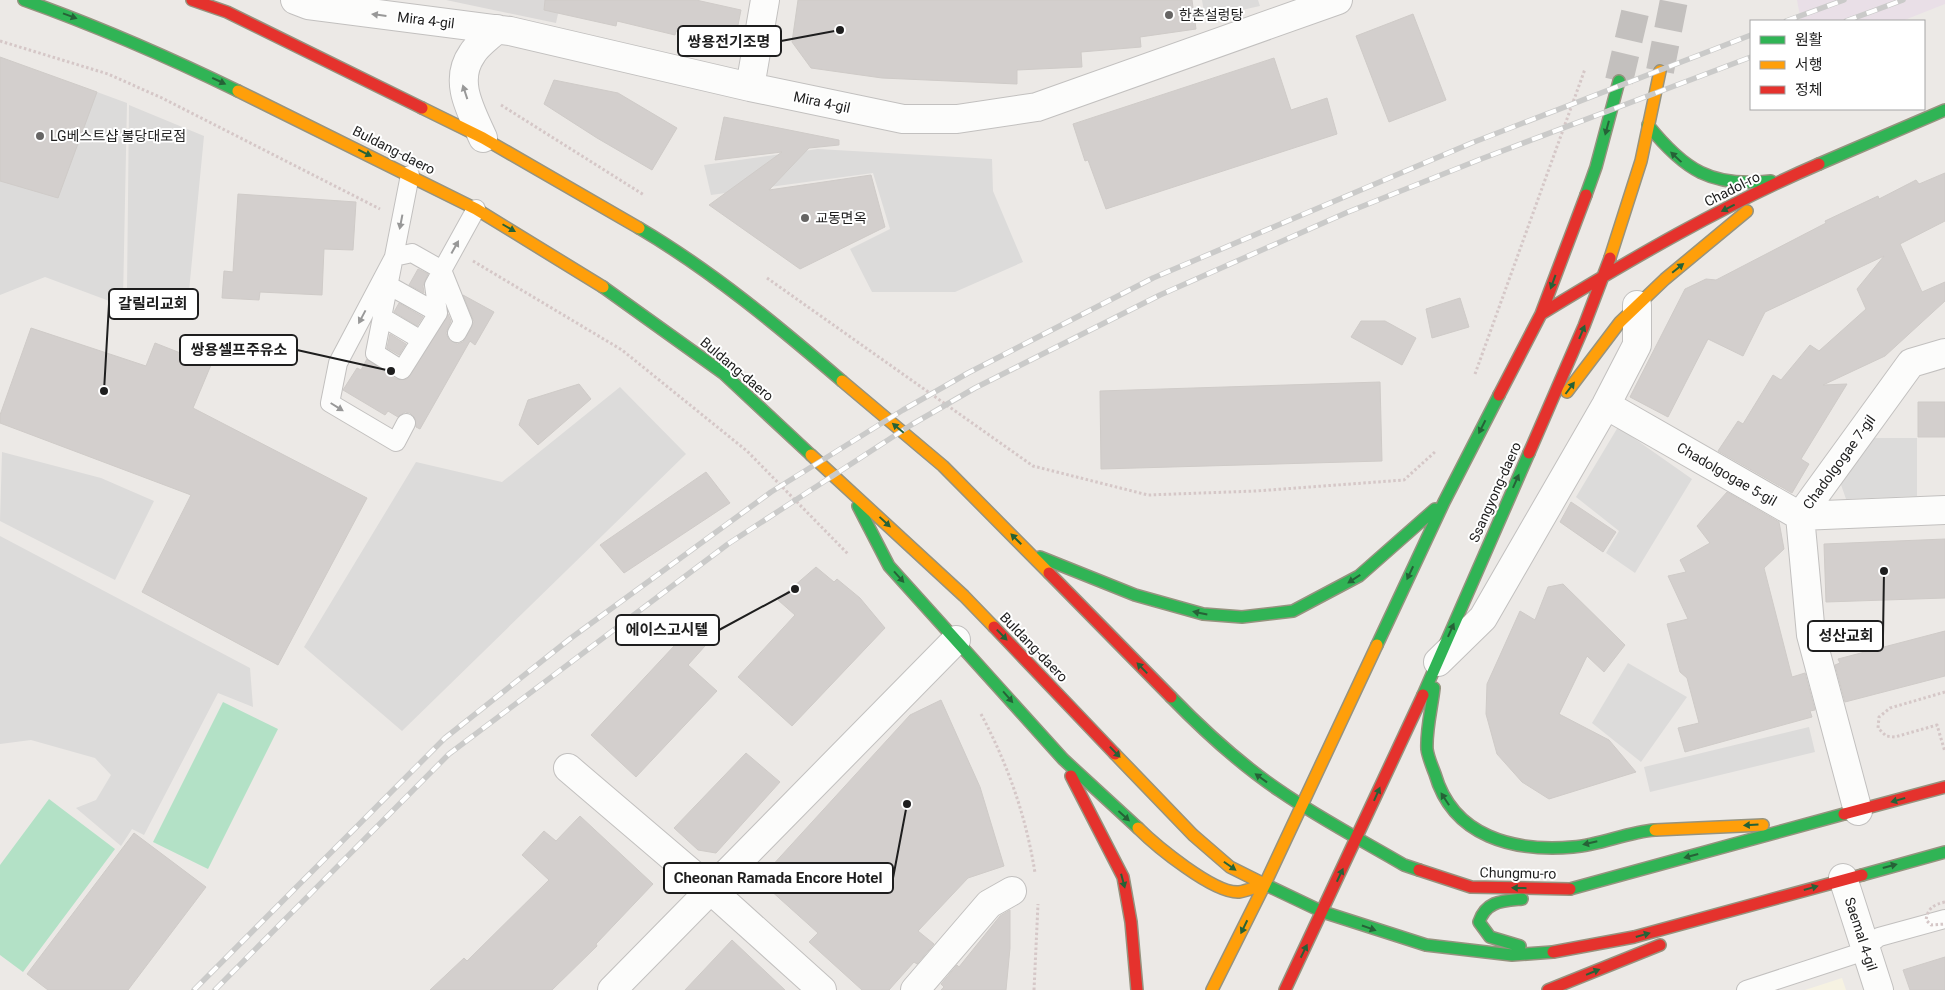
<svg xmlns="http://www.w3.org/2000/svg" width="1945" height="990" font-family="Roboto,'Noto Sans KR',sans-serif">
<rect width="100%" height="100%" fill="#ece9e6"/>
<!-- residential -->
<path fill="#dbd9d8" d="M 446,0 L 561,0 L 556,23 Z"/>
<!-- education -->
<path fill="#f6f2e2" d="M 1842,978 L 1846,990 L 1805,990 Z"/>
<!-- railway -->
<path fill="#e9dfe7" d="M 1797,0 L 1945,0 L 1945,4 L 1902,21 L 1801,21 Z"/>
<!-- pitch -->
<path fill="#b3e1c6" d="M 223,702 L 278,729 L 208,869 L 153,842 Z
M 49,799 L 115,849 L 23,972 L 0,955 L 0,865 Z"/>
<!-- parking -->
<path fill="#dcdbda" d="M 1202,0 L 1258,0 L 1260,6 L 1205,18 Z
M 97,92 L 127,103 L 123,299 L 112,302 L 45,277 L 0,295 L 0,181 Z
M 129,105 L 204,136 L 189,291 L 127,291 Z
M 818,149 L 992,159 L 993,191 L 1023,262 L 955,292 L 872,292 L 850,249 L 890,229 L 873,173 L 711,195 L 704,165 Z
M 620,387 L 686,454 L 402,731 L 304,647 L 416,462 L 502,482 Z
M 1618,427 L 1692,479 L 1635,573 L 1606,553 L 1619,531 L 1576,497 Z
M 1874,438 L 1917,438 L 1917,496 L 1846,499 L 1839,479 Z
M 2,452 L 101,478 L 154,501 L 115,580 L 0,521 Z
M 0,536 L 250,668 L 253,707 L 218,693 L 144,835 L 132,829 L 121,846 L 76,808 L 96,800 L 111,775 L 95,758 L 31,740 L 0,744 Z
M 1628,663 L 1687,697 L 1641,762 L 1592,723 Z
M 1809,727 L 1815,752 L 1650,792 L 1644,767 Z"/>
<!-- building -->
<path fill="#d3cfcd" stroke="#cfcbc8" d="M 545,0 L 696,0 L 741,10 L 738,25 L 727,43 L 676,31 L 675,35 L 617,21 L 616,26 L 544,10 Z
M 798,0 L 1192,0 L 1196,29 L 1140,37 L 1141,47 L 1081,52 L 1082,67 L 1017,70 L 1017,84 L 882,78 L 811,68 L 792,42 Z
M 1413,14 L 1446,100 L 1389,122 L 1356,36 Z
M 0,57 L 97,92 L 58,198 L 0,181 Z
M 1274,58 L 1291,110 L 1327,98 L 1337,134 L 1106,209 L 1088,160 L 1085,161 L 1073,124 Z
M 554,80 L 618,93 L 677,128 L 652,170 L 597,138 L 544,104 Z
M 724,117 L 839,140 L 839,145 L 809,148 L 769,190 L 871,175 L 885,227 L 800,269 L 709,205 L 782,152 L 715,160 Z
M 1945,173 L 1945,221 L 1900,244 L 1922,292 L 1945,282 L 1945,301 L 1885,356 L 1823,385 L 1847,384 L 1801,459 L 1809,464 L 1792,493 L 1718,451 L 1738,421 L 1743,424 L 1773,375 L 1781,380 L 1810,345 L 1819,351 L 1866,309 L 1857,289 L 1884,256 L 1765,312 L 1743,356 L 1708,339 L 1668,417 L 1630,397 L 1685,289 L 1706,279 L 1716,280 L 1826,223 L 1825,221 L 1878,196 L 1879,199 L 1916,180 L 1919,184 Z
M 238,194 L 356,202 L 353,250 L 324,249 L 322,295 L 260,292 L 259,300 L 222,298 L 224,271 L 233,272 Z
M 418,269 L 428,274 L 423,286 L 424,293 L 409,285 Z
M 463,295 L 494,312 L 475,345 L 470,341 L 420,429 L 416,427 L 415,418 L 410,413 L 405,412 L 398,417 L 388,411 L 385,415 L 343,390 L 357,368 L 361,370 L 367,359 L 396,379 L 407,379 L 448,314 L 451,321 L 446,333 L 448,338 L 457,344 L 463,342 L 474,322 Z
M 1460,298 L 1469,327 L 1432,338 L 1426,309 Z
M 399,303 L 423,317 L 417,326 L 394,312 Z
M 1361,321 L 1385,321 L 1416,338 L 1402,365 L 1351,337 Z
M 31,328 L 146,366 L 155,343 L 211,365 L 193,408 L 367,498 L 278,665 L 142,592 L 191,495 L 0,423 L 0,415 Z
M 390,334 L 406,344 L 399,355 L 387,348 Z
M 1380,382 L 1382,461 L 1101,469 L 1100,391 Z
M 579,384 L 591,399 L 538,445 L 519,425 L 528,400 Z
M 1918,402 L 1945,402 L 1945,437 L 1918,437 Z
M 706,472 L 730,503 L 624,573 L 600,545 Z
M 1727,492 L 1779,522 L 1784,549 L 1764,568 L 1792,677 L 1805,673 L 1815,710 L 1810,711 L 1812,717 L 1685,752 L 1678,728 L 1699,723 L 1687,678 L 1680,672 L 1667,624 L 1688,619 L 1668,576 L 1686,572 L 1680,560 L 1710,543 L 1697,526 Z
M 1571,502 L 1616,532 L 1603,552 L 1560,522 Z
M 1945,539 L 1945,598 L 1826,602 L 1824,544 Z
M 816,567 L 834,582 L 837,579 L 860,598 L 885,628 L 792,726 L 738,677 L 795,615 L 778,600 Z
M 1563,584 L 1625,645 L 1604,672 L 1587,656 L 1559,714 L 1609,740 L 1636,772 L 1549,799 L 1522,782 L 1497,754 L 1486,714 L 1487,684 L 1520,611 L 1535,620 L 1548,587 Z
M 689,630 L 705,646 L 688,665 L 717,691 L 636,777 L 591,735 Z
M 1945,631 L 1945,676 L 1845,702 L 1835,665 L 1840,663 L 1838,659 Z
M 941,700 L 980,787 L 1004,866 L 968,878 L 918,931 L 934,944 L 917,964 L 914,962 L 889,990 L 862,990 L 809,942 L 818,933 L 759,880 L 910,715 Z
M 746,753 L 780,782 L 716,853 L 698,850 L 674,828 Z
M 580,816 L 653,884 L 596,944 L 597,946 L 552,990 L 430,990 L 464,958 L 467,961 L 549,880 L 522,855 L 544,831 L 556,841 Z
M 134,833 L 206,887 L 128,990 L 48,990 L 27,974 Z
M 1010,910 L 1010,948 L 1006,990 L 941,990 L 944,987 L 941,984 L 957,965 L 959,967 L 1000,916 Z
M 732,940 L 785,990 L 685,990 Z
M 1945,957 L 1945,990 L 1910,990 L 1903,970 Z"/>
<g fill="none" stroke-linecap="round" stroke-linejoin="round">
<!-- secondary-tunnel -->
<path stroke="#c3c0be" stroke-width="28" stroke-dasharray="28 14" stroke-linecap="butt" d="M 1660,71 L 1674,0
M 1619,81 L 1638,0"/>
<!-- lane casing -->
<g stroke="#c2c0bf" stroke-width="20">
<path id="lane" d="M 410,175 L 375,353 L 402,370 L 438,313 L 434,285 L 476,209
M 388,285 L 438,313
M 382,317 L 421,340
M 406,423 L 396,442 L 330,403 L 338,363 L 394,257 L 412,253 L 442,270 L 463,322 L 457,333
M 1746,990 L 1859,953 L 1879,937 L 1945,919"/>
</g>
<!-- street casing -->
<g stroke="#c2c0bf" stroke-width="30">
<path id="street" d="M 295,0 L 308,5 L 510,31 L 750,87 L 903,119 L 957,119 L 1037,107 L 1338,0
M 750,87 L 765,0
M 483,138 C 471,111 453,81 472,54 C 477,45 489,37 497,29
M 1606,405 L 1800,516 L 1945,510
M 1438,662 L 1483,618 L 1606,405 L 1637,345 L 1637,305
M 568,768 L 711,890 L 822,990
M 1858,811 L 1811,635 L 1800,516 L 1911,363 L 1945,353
M 1843,878 L 1879,990
M 612,990 L 956,640
M 915,990 L 989,904 L 1012,891"/>
</g>
<!-- fast casing -->
<g stroke="#96937f" stroke-width="14">
<path id="fast" d="M 24,0 C 97,26 168,57 238,91
M 1648,125 C 1684,170 1712,188 1771,181
M 1819,164 L 1945,110
M 1586,195 L 1596,167 L 1619,81
M 639,228 C 712,271 778,326 842,381
M 603,287 L 723,373 L 811,455
M 858,506 L 889,566 L 1063,759 L 1138,828
M 1040,557 L 1135,595 L 1203,614 L 1242,617 L 1293,611 L 1359,576 L 1435,509
M 1377,645 L 1444,502 L 1499,395
M 1434,688 C 1432,707 1426,729 1427,749 C 1428,757 1432,766 1435,774 C 1453,837 1514,852 1573,847 C 1601,845 1627,832 1655,830
M 1423,695 L 1529,453
M 1171,697 C 1204,731 1240,764 1280,791 C 1319,818 1363,841 1404,865 L 1419,870
M 1862,875 L 1945,852
M 1264,884 L 1323,912 L 1426,945 L 1512,955 L 1553,952
M 1570,889 L 1844,814
M 1520,946 L 1490,937 L 1479,922 C 1486,901 1502,901 1522,899"/>
</g>
<!-- slow casing -->
<g stroke="#96937f" stroke-width="14">
<path id="slow" d="M 238,91 L 476,209 L 603,287
M 422,108 L 483,138 L 639,228
M 1610,258 L 1641,161 L 1660,71
M 842,381 L 943,466 L 1049,573
M 1567,392 L 1620,322 L 1665,279 L 1747,211
M 811,455 L 964,596 L 994,627
M 1115,754 L 1193,835 L 1230,867 L 1264,884
M 1138,828 C 1155,845 1214,894 1239,892 C 1247,891 1257,886 1265,884
M 1655,830 L 1763,825
M 1212,990 L 1265,884 L 1377,645"/>
</g>
<!-- jam casing -->
<g stroke="#96937f" stroke-width="14">
<path id="jam" d="M 192,0 L 227,12 L 422,108
M 1541,314 C 1631,259 1722,206 1819,164
M 1499,395 L 1541,314 L 1586,195
M 1529,453 L 1584,326 L 1610,258
M 1049,573 L 1171,697
M 994,627 L 1115,754
M 1071,776 L 1123,877 L 1131,922 L 1137,990
M 1844,814 L 1945,787
M 1419,870 L 1471,887 L 1570,889
M 1553,952 L 1634,937 L 1862,875
M 1285,990 L 1423,695
M 1548,990 L 1660,945"/>
</g>
<!-- path -->
<path stroke="#d5c7c7" stroke-width="3" stroke-dasharray="2.5 2.5" stroke-linecap="butt" d="M 0,41 L 108,74 L 162,98 L 380,209
M 501,105 L 644,195
M 473,261 L 622,350 L 747,451 L 848,554
M 767,278 L 1033,466 L 1148,495 L 1256,491 L 1404,480 L 1436,451
M 1475,374 L 1585,69
M 1945,692 L 1890,708 L 1879,717 L 1878,728 L 1886,736 L 1895,737 L 1937,725 L 1945,752
M 981,714 C 1008,765 1026,816 1035,873
M 1034,990 L 1038,904"/>
<!-- lane -->
<use href="#lane" stroke="#fcfcfb" stroke-width="18"/>
<!-- street -->
<use href="#street" stroke="#fcfcfb" stroke-width="28"/>
<!-- fast -->
<use href="#fast" stroke="#30b455" stroke-width="11"/>
<!-- slow -->
<use href="#slow" stroke="#ff9f0a" stroke-width="11"/>
<!-- jam -->
<use href="#jam" stroke="#e5322d" stroke-width="11"/>
<!-- rail casing -->
<g stroke="#cacac9" stroke-width="5.5">
<path id="rail" d="M 1786,21 L 1844,0
M 1846,21 L 1903,0
M 194,990 L 445,738 L 571,638 L 771,492 L 903,410 L 968,373 L 1153,278 L 1474,142 L 1751,35
M 215,990 L 449,754 L 728,544 L 911,425 L 975,388 L 1160,295 L 1348,212 L 1481,159 L 1751,57"/>
</g>
<!-- rail -->
<use href="#rail" stroke="#fff" stroke-width="4" stroke-dasharray="11" stroke-linecap="butt"/>
<!-- path-bridge -->
<path stroke="#d5c7c7" stroke-width="3" stroke-dasharray="2.5 2.5" stroke-linecap="butt" d="M 1945,902 C 1933,905 1928,908 1926,920 L 1931,925 L 1945,924"/>
</g>
<!-- one-way arrows -->
<defs><path id="oneway-solid" d="M-6-.8H1V-3.2L6.5 0L1 3.2V.8H-6Z" transform="scale(1.25)"/></defs>
<g fill="#989898">
<use href="#oneway-solid" transform="translate(379 15) rotate(-173)"/>
<use href="#oneway-solid" transform="translate(465 92) rotate(-108)"/>
<use href="#oneway-solid" transform="translate(401 222) rotate(101)"/>
<use href="#oneway-solid" transform="translate(455 247) rotate(-61)"/>
<use href="#oneway-solid" transform="translate(362 317) rotate(118)"/>
<use href="#oneway-solid" transform="translate(337 407) rotate(32)"/>
</g>
<g fill="#266237">
<use href="#oneway-solid" transform="translate(70 16) rotate(20)"/>
<use href="#oneway-solid" transform="translate(219 81) rotate(25)"/>
<use href="#oneway-solid" transform="translate(1607 128) rotate(105)"/>
<use href="#oneway-solid" transform="translate(365 153) rotate(26)"/>
<use href="#oneway-solid" transform="translate(1676 157) rotate(-137)"/>
<use href="#oneway-solid" transform="translate(1728 208) rotate(153)"/>
<use href="#oneway-solid" transform="translate(509 228) rotate(30)"/>
<use href="#oneway-solid" transform="translate(1678 268) rotate(-39)"/>
<use href="#oneway-solid" transform="translate(1553 282) rotate(110)"/>
<use href="#oneway-solid" transform="translate(1582 332) rotate(-67)"/>
<use href="#oneway-solid" transform="translate(1570 388) rotate(-53)"/>
<use href="#oneway-solid" transform="translate(1482 427) rotate(117)"/>
<use href="#oneway-solid" transform="translate(898 428) rotate(-140)"/>
<use href="#oneway-solid" transform="translate(1516 481) rotate(-66)"/>
<use href="#oneway-solid" transform="translate(885 522) rotate(43)"/>
<use href="#oneway-solid" transform="translate(1016 539) rotate(-135)"/>
<use href="#oneway-solid" transform="translate(1410 573) rotate(115)"/>
<use href="#oneway-solid" transform="translate(899 577) rotate(48)"/>
<use href="#oneway-solid" transform="translate(1354 579) rotate(147)"/>
<use href="#oneway-solid" transform="translate(1200 613) rotate(-168)"/>
<use href="#oneway-solid" transform="translate(1451 630) rotate(-66)"/>
<use href="#oneway-solid" transform="translate(1002 635) rotate(46)"/>
<use href="#oneway-solid" transform="translate(1142 668) rotate(-134)"/>
<use href="#oneway-solid" transform="translate(1008 697) rotate(49)"/>
<use href="#oneway-solid" transform="translate(1115 752) rotate(46)"/>
<use href="#oneway-solid" transform="translate(1261 778) rotate(-144)"/>
<use href="#oneway-solid" transform="translate(1377 794) rotate(-66)"/>
<use href="#oneway-solid" transform="translate(1445 799) rotate(-123)"/>
<use href="#oneway-solid" transform="translate(1898 800) rotate(164)"/>
<use href="#oneway-solid" transform="translate(1124 816) rotate(42)"/>
<use href="#oneway-solid" transform="translate(1751 825) rotate(177)"/>
<use href="#oneway-solid" transform="translate(1590 843) rotate(167)"/>
<use href="#oneway-solid" transform="translate(1691 856) rotate(165)"/>
<use href="#oneway-solid" transform="translate(1230 866) rotate(35)"/>
<use href="#oneway-solid" transform="translate(1890 866) rotate(-15)"/>
<use href="#oneway-solid" transform="translate(1340 875) rotate(-65)"/>
<use href="#oneway-solid" transform="translate(1123 881) rotate(75)"/>
<use href="#oneway-solid" transform="translate(1519 888) rotate(-179)"/>
<use href="#oneway-solid" transform="translate(1811 888) rotate(-16)"/>
<use href="#oneway-solid" transform="translate(1244 927) rotate(116)"/>
<use href="#oneway-solid" transform="translate(1369 928) rotate(19)"/>
<use href="#oneway-solid" transform="translate(1643 935) rotate(-16)"/>
<use href="#oneway-solid" transform="translate(1304 951) rotate(-64)"/>
<use href="#oneway-solid" transform="translate(1593 972) rotate(-22)"/>
</g>
<!-- markers -->
<g fill="#666564" stroke="#fff" stroke-width="2">
<circle cx="1169" cy="15" r="5"/>
<circle cx="40" cy="136" r="5"/>
<circle cx="805" cy="218" r="5"/>
</g>
<g text-anchor="middle" dominant-baseline="central" stroke-width="4" stroke-linejoin="round" paint-order="stroke">
<!-- poi labels -->
<g font-size="14" fill="#1e1e1e" stroke="#fff" text-anchor="start">
<text x="1179" y="15">한촌설렁탕</text>
<text x="50" y="136">LG베스트샵 불당대로점</text>
<text x="815" y="218">교동면옥</text>
</g>
<!-- street labels -->
<g font-size="14" fill="#1e1e1e" stroke="#fff">
<text transform="translate(426 20) rotate(7)">Mira 4-gil</text>
<text transform="translate(822 102) rotate(12)">Mira 4-gil</text>
<text transform="translate(394 150) rotate(27)">Buldang-daero</text>
<text transform="translate(1732 189) rotate(-27)">Chadol-ro</text>
<text transform="translate(737 369) rotate(40)">Buldang-daero</text>
<text transform="translate(1839 462) rotate(-54)">Chadolgogae 7-gil</text>
<text transform="translate(1727 474) rotate(30)">Chadolgogae 5-gil</text>
<text transform="translate(1495 492) rotate(-66)">Ssangyong-daero</text>
<text transform="translate(1034 647) rotate(46)">Buldang-daero</text>
<text transform="translate(1518 873) rotate(1)">Chungmu-ro</text>
<text transform="translate(1861 934) rotate(72)">Saemal 4-gil</text>
</g>
</g>
<!-- callouts -->
<path fill="none" stroke="#1e1e1e" stroke-width="2" d="M840 30L781 41M104 391L109 304M391 371L297 350M795 589L719 630M1884 571L1883 636M907 804L893 878"/>
<g fill="#1e1e1e" stroke="#fff" stroke-width="2">
<circle cx="840" cy="30" r="5"/>
<circle cx="104" cy="391" r="5"/>
<circle cx="391" cy="371" r="5"/>
<circle cx="795" cy="589" r="5"/>
<circle cx="1884" cy="571" r="5"/>
<circle cx="907" cy="804" r="5"/>
</g>
<g fill="#fff" stroke="#1e1e1e" stroke-width="2">
<rect x="678" y="26" width="103" height="30" rx="5"/>
<rect x="109" y="289" width="89" height="30" rx="5"/>
<rect x="180" y="335" width="117" height="30" rx="5"/>
<rect x="616" y="615" width="103" height="30" rx="5"/>
<rect x="1808" y="621" width="75" height="30" rx="5"/>
<rect x="664" y="863" width="229" height="30" rx="5"/>
</g>
<g font-size="15" text-anchor="middle" font-weight="bold" fill="#1e1e1e">
<text x="729" y="47">쌍용전기조명</text>
<text x="153" y="309">갈릴리교회</text>
<text x="239" y="355">쌍용셀프주유소</text>
<text x="667" y="635">에이스고시텔</text>
<text x="1846" y="641">성산교회</text>
<text x="778" y="883">Cheonan Ramada Encore Hotel</text>
</g>
<!-- legend -->
<rect x="1750" y="20" width="175" height="90" fill="#ffffff" stroke="#a5a5a5"/>
<rect x="1760" y="36" width="25" height="8" fill="#30b455" stroke="#a5a5a5"/>
<text x="1795" y="45" font-size="15" fill="#1e1e1e">원활</text>
<rect x="1760" y="61" width="25" height="8" fill="#ff9f0a" stroke="#a5a5a5"/>
<text x="1795" y="70" font-size="15" fill="#1e1e1e">서행</text>
<rect x="1760" y="86" width="25" height="8" fill="#e5322d" stroke="#a5a5a5"/>
<text x="1795" y="95" font-size="15" fill="#1e1e1e">정체</text>
</svg>
